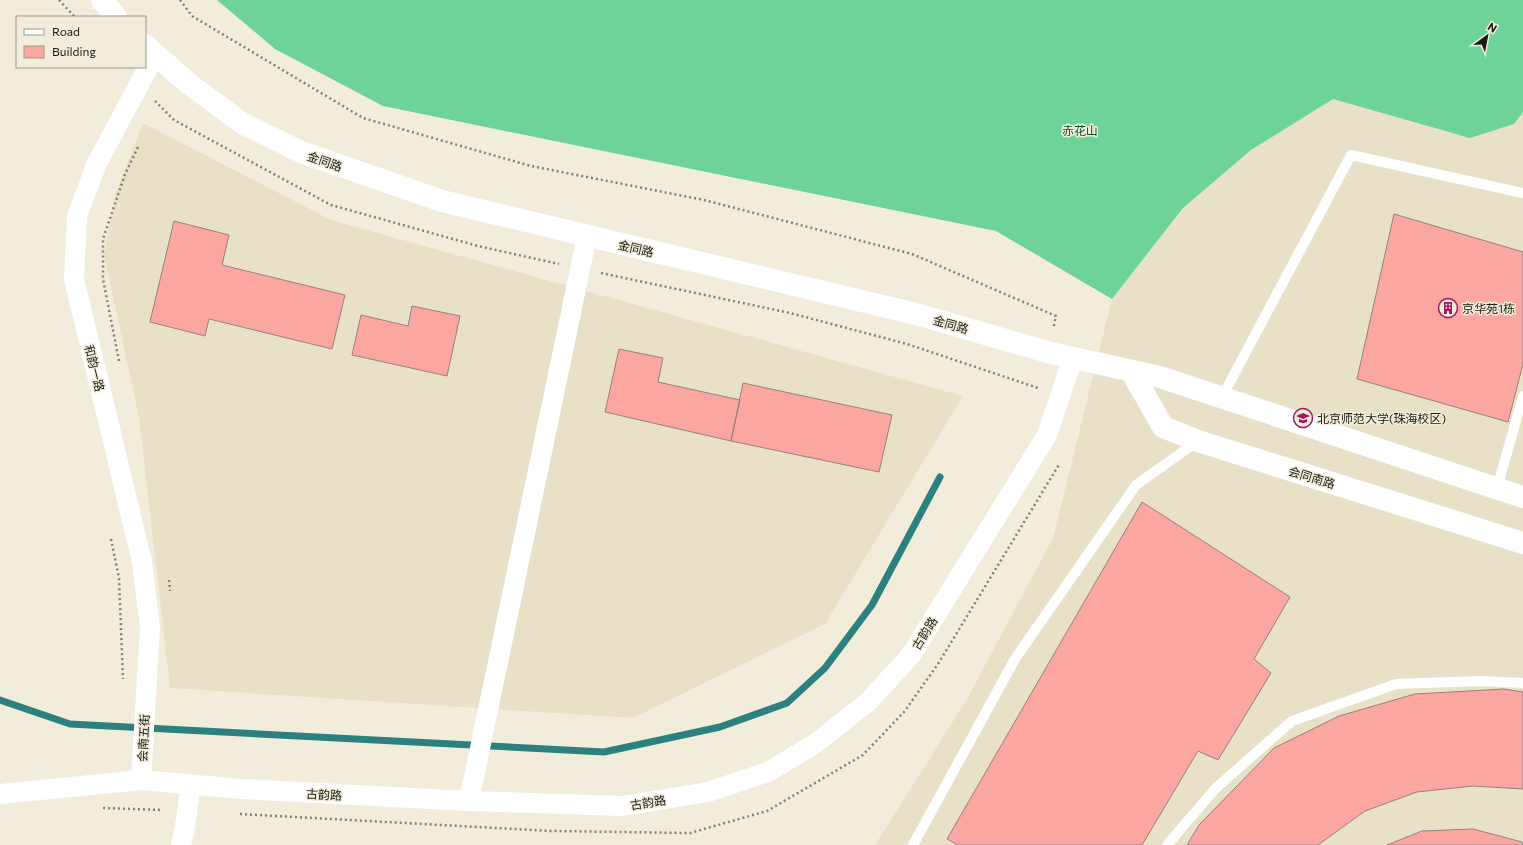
<svg xmlns="http://www.w3.org/2000/svg" width="1523" height="845" font-family="Commissioner,'Noto Sans SC',sans-serif">
<rect width="100%" height="100%" fill="#f2edda"/>
<!-- built -->
<path fill="#e8e1c7" d="M 1523,0 L 1523,845 L 875,845 L 966,701 L 1053,538 L 1112,299 L 1183,208 L 1251,150 L 1333,99 Z
M 143,123 L 331,220 L 963,396 L 825,624 L 633,718 L 170,688 L 139,417 L 104,255 L 115,195 Z"/>
<!-- forest -->
<path fill="#6ed399" d="M 217,0 L 1523,0 L 1523,112 L 1514,124 L 1470,138 L 1333,99 L 1251,150 L 1183,208 L 1112,299 L 996,231 L 383,106 L 275,49 Z"/>
<g fill="none" stroke-linecap="round" stroke-linejoin="round">
<!-- stream -->
<path stroke="#2c807f" stroke-width="7" d="M 0,700 L 70,724 L 604,752 L 720,727 L 787,703 L 825,668 L 872,605 L 940,477"/>
</g>
<!-- building -->
<path fill="#fba6a0" stroke="#96817f" d="M 1394,214 L 1523,252 L 1523,364 L 1508,422 L 1357,379 Z
M 174,221 L 229,235 L 222,265 L 345,295 L 332,349 L 209,319 L 205,336 L 150,322 Z
M 412,306 L 460,316 L 447,376 L 352,355 L 361,315 L 408,326 Z
M 619,349 L 663,358 L 658,382 L 740,400 L 731,441 L 605,412 Z
M 743,383 L 892,415 L 879,472 L 731,441 Z
M 1142,502 L 1290,597 L 1254,659 L 1271,673 L 1218,760 L 1198,751 L 1142,845 L 958,845 L 947,839 Z
M 1504,689 L 1523,692 L 1523,789 L 1473,786 L 1417,792 L 1365,811 L 1318,845 L 1187,845 L 1199,825 L 1274,748 L 1339,716 L 1415,694 Z
M 1473,829 L 1522,842 L 1523,845 L 1387,845 L 1422,831 Z"/>
<g fill="none" stroke-linecap="round" stroke-linejoin="round">
<!-- path -->
<path stroke="#848174" stroke-width="2.5" stroke-dasharray="2 3" stroke-linecap="butt" d="M 59,0 L 75,17
M 180,0 L 192,16 L 363,118 L 531,166 L 704,200 L 912,254 L 1056,316 L 1053,329
M 155,101 L 174,120 L 331,205 L 478,246 L 559,264
M 601,273 L 790,313 L 907,344 L 1038,388
M 119,361 L 103,279 L 103,239 L 125,174 L 139,145
M 111,539 L 119,578 L 123,679
M 169,580 L 170,591
M 103,808 L 162,810
M 240,814 L 551,831 L 690,833 L 767,811 L 863,755 L 904,712 L 938,664 L 1060,463"/>
<!-- service -->
<path stroke="#fff" stroke-width="10" d="M 1222,397 L 1351,155 L 1523,193
M 1497,488 L 1523,396
M 913,845 L 1015,659 L 1136,485 L 1198,441
M 1167,845 L 1216,788 L 1292,721 L 1396,684 L 1480,681 L 1523,683"/>
<!-- minor -->
<path stroke="#fff" stroke-width="20" d="M 141,780 L 150,627 L 142,562 L 74,279 L 77,216 L 97,163 L 155,55
M 0,794 L 141,780 L 242,789 L 469,801 L 622,806 L 708,792 L 768,772 L 816,743 L 868,702 L 911,655 L 1047,435 L 1073,358
M 469,801 L 587,236
M 181,845 L 184,832 L 191,785"/>
<!-- tertiary -->
<path stroke="#fff" stroke-width="22" d="M 102,0 L 116,17
M 145,45 L 189,84 L 242,123 L 301,152 L 442,201 L 916,314 L 1051,353 L 1160,377 L 1523,497
M 1131,371 L 1163,427 L 1198,441 L 1523,543"/>
</g>
<!-- icons -->
<defs>
<g id="building-ring" transform="scale(1)"><circle r="9.5" fill="#f2edda" stroke="#a11661" stroke-width="1.5"/><path d="M-4-6H4V6H1V3H-1V6H-4ZM-2.5-4.3h1.7v1.8h-1.7ZM.8-4.3h1.7v1.8H.8ZM-2.5-1h1.7V.8h-1.7ZM.8-1h1.7V.8H.8Z" fill="#a11661"/></g>
<g id="university-ring" transform="scale(1)"><circle r="9.5" fill="#f2edda" stroke="#a11661" stroke-width="1.5"/><path d="M0-5L7-2L0 1L-7-2ZM-4 1L0 2.5L4 1V4Q0 6-4 4Z" fill="#a11661"/></g>
</defs>
<g fill-rule="evenodd">
<use href="#building-ring" x="1448" y="308"/>
<use href="#university-ring" x="1303" y="418"/>
</g>
<g text-anchor="middle" dominant-baseline="central" stroke-width="3" stroke-linejoin="round" paint-order="stroke">
<!-- park labels -->
<g font-size="12" fill="#00532f" stroke="#f2edda">
<text x="1080" y="130">赤花山</text>
</g>
<!-- street labels -->
<g font-size="12" fill="#1b1a13" stroke="#f2edda">
<text transform="translate(325 161) rotate(19)">金同路</text>
<text transform="translate(636 248) rotate(13)">金同路</text>
<text transform="translate(951 324) rotate(16)">金同路</text>
<text transform="translate(95 368) rotate(76)">和韵一路</text>
<text transform="translate(1312 477) rotate(17)">会同南路</text>
<text transform="translate(924 633) rotate(-58)">古韵路</text>
<text transform="translate(143 738) rotate(-87)">会南五街</text>
<text transform="translate(324 794) rotate(3)">古韵路</text>
<text transform="translate(648 802) rotate(-9)">古韵路</text>
</g>
<!-- poi labels -->
<g font-size="12" fill="#1b1a13" stroke="#f2edda" text-anchor="start">
<text x="1462" y="308">京华苑1栋</text>
<text x="1317" y="418">北京师范大学(珠海校区)</text>
</g>
</g>
<!-- legend -->
<rect x="16" y="16" width="130" height="52" fill="#f2edda" stroke="#9c998a"/>
<rect x="24" y="29" width="20" height="6" fill="#ffffff" stroke="#9c998a"/>
<text x="52" y="36" font-size="12" fill="#1b1a13">Road</text>
<rect x="24" y="46" width="20" height="12" fill="#fba6a0" stroke="#9c998a"/>
<text x="52" y="56" font-size="12" fill="#1b1a13">Building</text>
<!-- north arrow -->
<g transform="translate(1487 36) rotate(32)" stroke="#f2edda" stroke-width="3" paint-order="stroke">
<path d="M0-3L7 15L0 10L-7 15Z" fill="#1b1a13"/>
<text y="-6" font-size="11" font-weight="bold" text-anchor="middle" fill="#1b1a13">N</text>
</g>
</svg>
